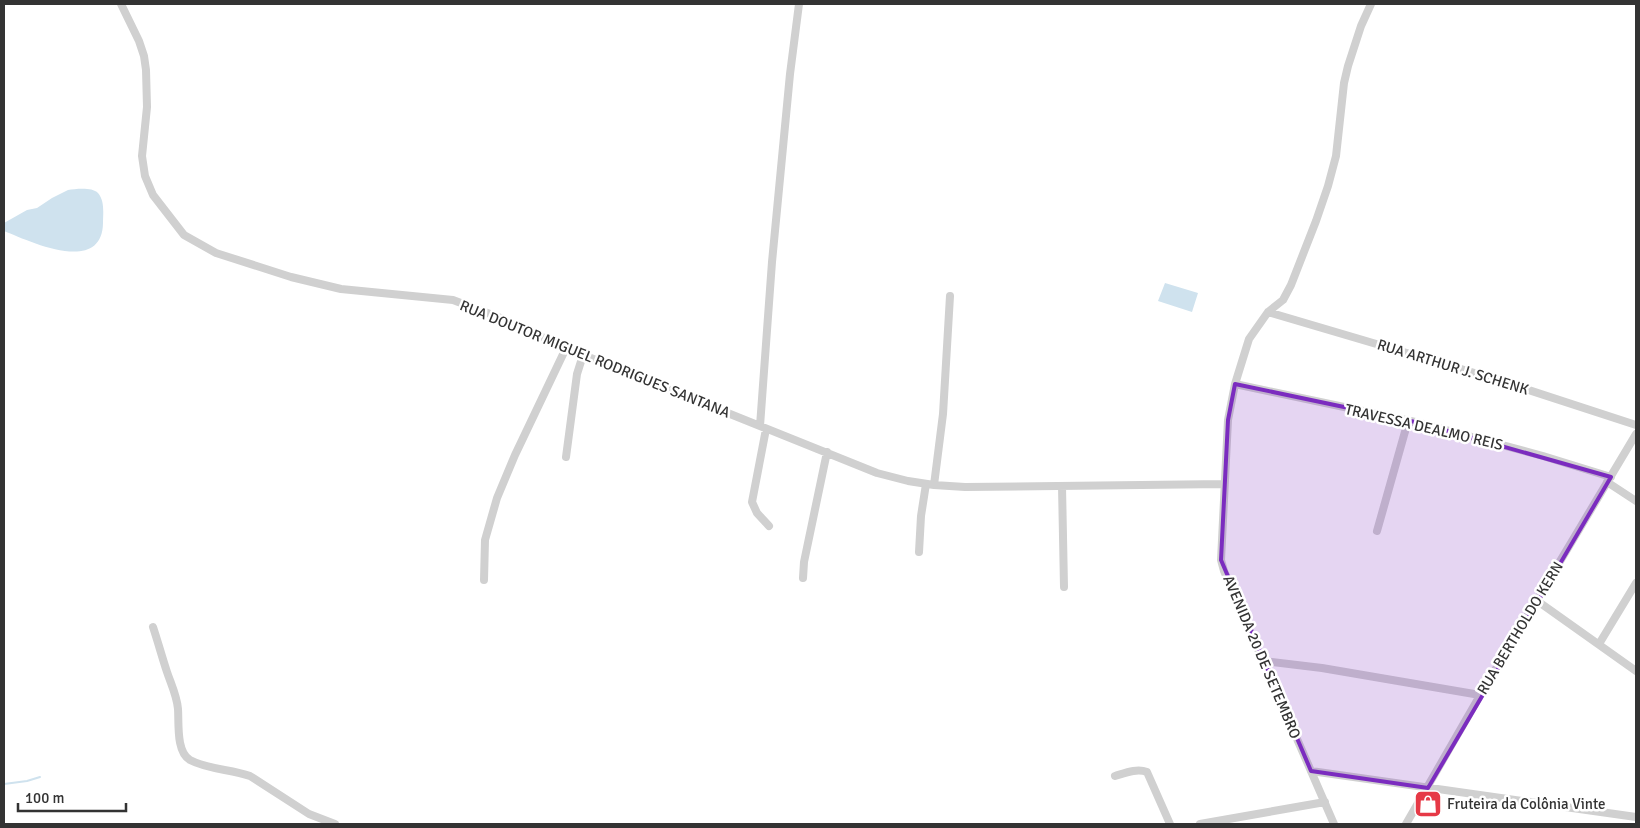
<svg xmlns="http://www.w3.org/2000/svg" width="1640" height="828" font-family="Signika,sans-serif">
<rect width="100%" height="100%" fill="#fff"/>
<!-- water -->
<path fill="#cfe2ee" d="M 68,190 C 76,189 92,187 98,193 C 105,201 103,214 103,223 C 102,276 29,241 4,231 L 4,223 L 27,210 L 37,208 L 52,198 Z
M 1165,283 L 1198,293 L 1192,312 L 1158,301 Z"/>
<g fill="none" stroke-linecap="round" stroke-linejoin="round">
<!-- stream -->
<path stroke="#cfe2ee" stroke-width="2" d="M 4,784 L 27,781 L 40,777"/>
<!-- minor -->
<path stroke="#d0d0d0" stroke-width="8" d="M 121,4 L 139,41 L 144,56 L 146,70 L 147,107 L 142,156 L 145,176 L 153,195 L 184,235 L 216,253 L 291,277 L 341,289 L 453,300 L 498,317 L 566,348 L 877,473 L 908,481 L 934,485 L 965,487 L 1224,484
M 1268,312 L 1495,379 L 1636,425
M 1235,384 L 1420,423 L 1543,456 L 1611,477
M 760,426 L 772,262 L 790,74 L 799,4
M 766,429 L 752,502 L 757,513 L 769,526
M 566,457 L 577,374 L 583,355
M 1607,482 L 1636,501
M 934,485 L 943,414 L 950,296
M 1062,486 L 1064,587
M 1377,531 L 1408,421
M 919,552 L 921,516 L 926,484
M 803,578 L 804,562 L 827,452
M 484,580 L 485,540 L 497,498 L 515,455 L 566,348
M 1536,600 L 1636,671
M 153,627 C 158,642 162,657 167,672 C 171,684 177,696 178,709 C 179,723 176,752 190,760 C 209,770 231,769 250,776 L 309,814 L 335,824
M 1599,644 L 1636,583
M 1263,661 L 1322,668 L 1480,695
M 1311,771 L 1636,817
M 1115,776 C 1125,773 1137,768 1147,772 L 1170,824
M 1200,824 L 1325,802
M 1334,824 L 1224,571 L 1221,560 L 1228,420 L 1235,384 L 1249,339 L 1268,312 L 1283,300 L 1291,285 L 1316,221 L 1328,186 L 1336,156 L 1344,83 L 1348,66 L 1361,26 L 1371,4
M 1406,824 L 1482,692 L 1636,434"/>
</g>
<!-- marked area -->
<path fill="#7b2cbf" fill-opacity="0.2" stroke="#7b2cbf" stroke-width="4" stroke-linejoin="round" d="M 1235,384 L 1420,423 L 1611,477 L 1428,788 L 1311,771 L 1221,560 L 1228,420 Z"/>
<!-- icons -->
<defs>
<g id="shop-square" transform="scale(1.4375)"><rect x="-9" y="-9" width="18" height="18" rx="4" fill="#e63946" stroke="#fff"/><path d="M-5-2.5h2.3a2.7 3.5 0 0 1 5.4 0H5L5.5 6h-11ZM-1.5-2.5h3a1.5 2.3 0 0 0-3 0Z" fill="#fff"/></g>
</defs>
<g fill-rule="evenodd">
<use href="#shop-square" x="1428" y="804"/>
</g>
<g text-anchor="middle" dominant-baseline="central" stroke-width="5" stroke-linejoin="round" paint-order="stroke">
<!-- street labels -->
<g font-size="15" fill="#333" stroke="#fff">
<text transform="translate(595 359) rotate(22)">RUA DOUTOR MIGUEL RODRIGUES SANTANA</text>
<text transform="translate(1453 367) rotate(17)">RUA ARTHUR J. SCHENK</text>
<text transform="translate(1424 427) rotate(13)">TRAVESSA DEALMO REIS</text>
<text transform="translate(1520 628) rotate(-59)">RUA BERTHOLDO KERN</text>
<text transform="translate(1262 657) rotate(67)">AVENIDA 20 DE SETEMBRO</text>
</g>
<!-- poi labels -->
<g font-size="15" fill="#333" stroke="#fff" text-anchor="start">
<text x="1447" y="804">Fruteira da Colônia Vinte</text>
</g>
</g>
<!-- border -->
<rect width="1640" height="828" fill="none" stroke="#333333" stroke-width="10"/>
<!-- scale -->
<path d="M18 803v8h108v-8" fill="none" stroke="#333333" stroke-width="2.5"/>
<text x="25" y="803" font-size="15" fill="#333333" stroke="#ffffff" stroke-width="4" paint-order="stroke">100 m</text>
</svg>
